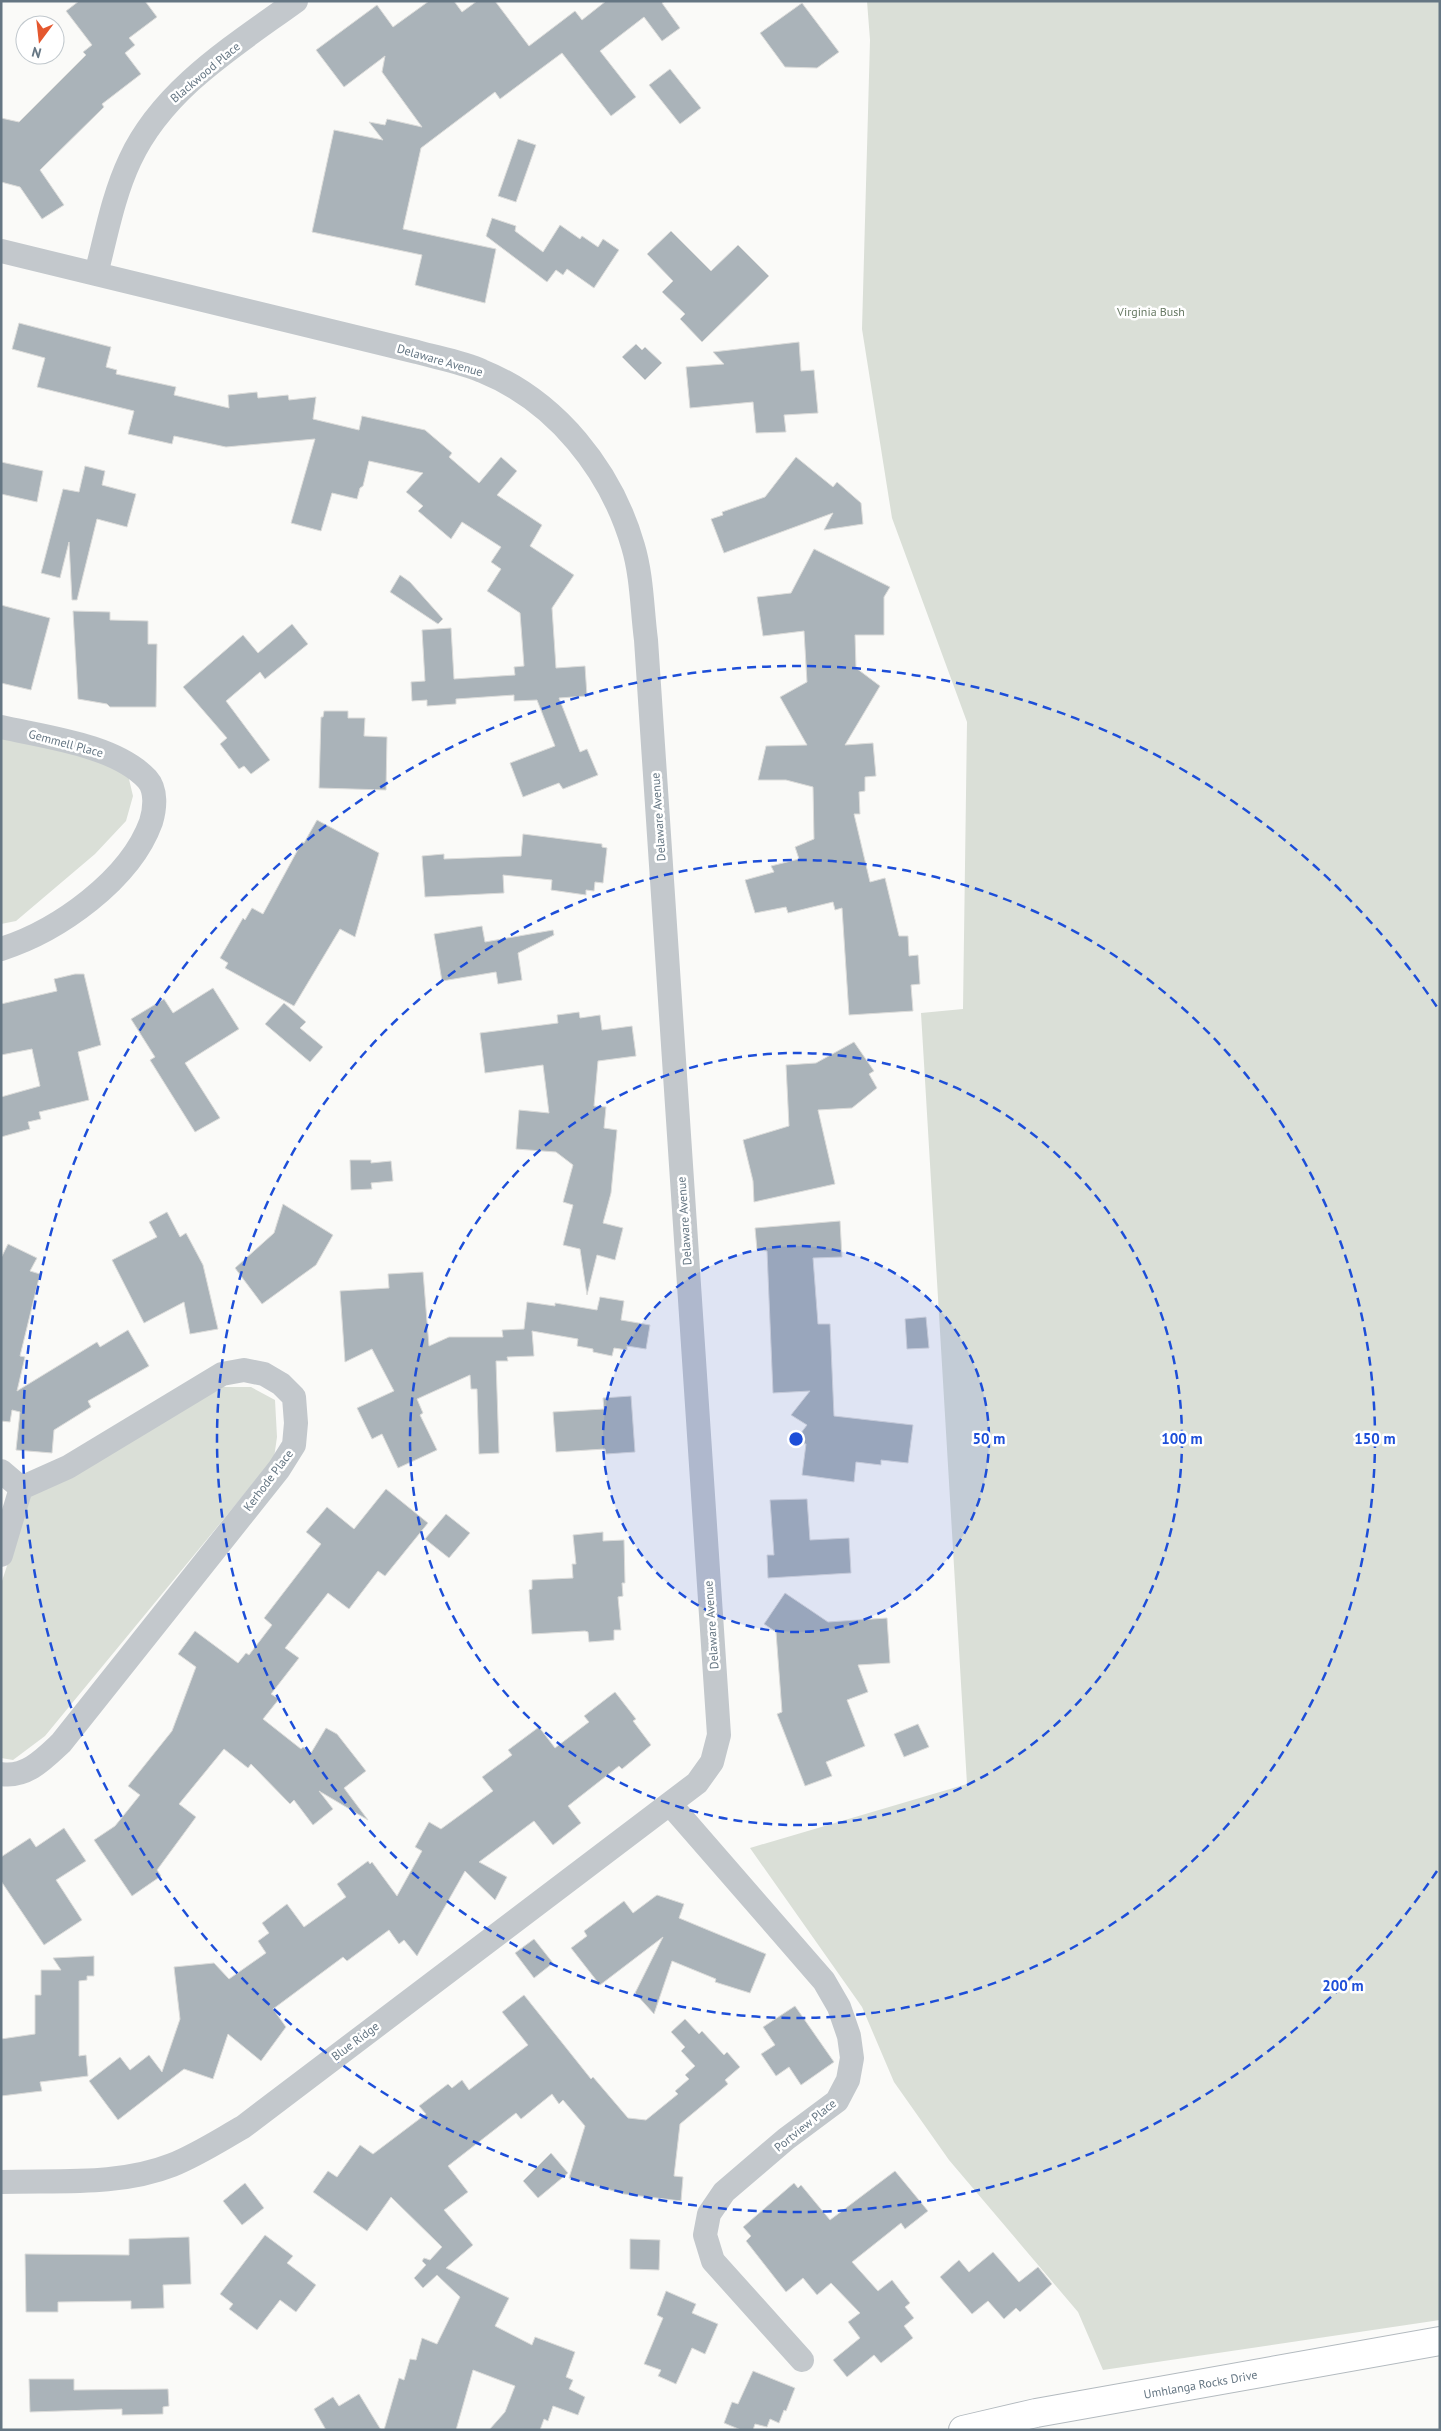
<svg xmlns="http://www.w3.org/2000/svg" width="1441" height="2431" font-family="'PT Sans',sans-serif">
<rect width="100%" height="100%" fill="#fafaf8"/>
<!-- green -->
<path fill="#dadfd7" d="M 867,1 L 1440,1 L 1440,2320 L 1103,2370 L 1078,2312 L 949,2160 L 894,2082 L 862,2007 L 750,1848 L 967,1784 L 921,1013 L 963,1009 L 967,722 L 892,518 L 862,329 L 870,40 Z
M 1,728 L 96,755 L 128,775 L 133,796 L 126,821 L 95,854 L 16,921 L 1,924 Z
M 216,1387 L 251,1387 L 275,1400 L 277,1437 L 274,1458 L 45,1736 L 13,1760 L 1,1758 L 1,1584 L 30,1496 Z"/>
<!-- building -->
<path fill="#aab3b9" stroke="#dcdcda" d="M 79,1 L 145,1 L 157,17 L 129,38 L 135,45 L 125,53 L 141,74 L 102,104 L 104,107 L 40,170 L 64,205 L 42,219 L 20,187 L 1,182 L 1,118 L 19,122 L 86,55 L 83,52 L 92,45 L 66,11 Z
M 429,1 L 454,1 L 462,12 L 477,1 L 495,1 L 529,46 L 575,11 L 582,20 L 606,1 L 665,1 L 662,3 L 680,28 L 662,41 L 644,17 L 600,51 L 636,97 L 611,116 L 562,53 L 500,99 L 495,92 L 421,148 L 403,229 L 496,249 L 485,303 L 415,285 L 422,255 L 312,232 L 334,130 L 383,140 L 369,122 L 385,125 L 387,119 L 422,127 L 382,72 L 385,56 L 344,87 L 316,50 L 377,5 L 393,27 Z
M 802,3 L 839,52 L 817,68 L 785,67 L 760,33 Z
M 670,69 L 701,108 L 680,124 L 649,85 Z
M 518,139 L 536,145 L 516,202 L 498,196 Z
M 492,218 L 516,226 L 515,231 L 543,252 L 560,225 L 580,239 L 582,236 L 598,247 L 603,239 L 619,250 L 594,288 L 567,269 L 563,275 L 556,270 L 547,282 L 486,236 Z
M 671,231 L 711,271 L 738,245 L 769,276 L 702,342 L 680,319 L 685,314 L 662,292 L 673,281 L 647,254 Z
M 19,323 L 111,347 L 106,367 L 117,370 L 116,374 L 176,387 L 174,395 L 229,408 L 228,395 L 257,392 L 258,398 L 288,395 L 289,400 L 316,397 L 313,419 L 359,430 L 362,416 L 425,430 L 452,453 L 449,457 L 479,483 L 501,457 L 517,471 L 497,495 L 542,525 L 530,546 L 574,575 L 552,608 L 556,668 L 585,666 L 587,696 L 559,698 L 580,752 L 587,749 L 598,775 L 563,789 L 559,783 L 523,797 L 510,763 L 555,746 L 537,700 L 514,701 L 514,695 L 456,699 L 456,704 L 427,706 L 427,700 L 412,701 L 411,682 L 425,681 L 422,630 L 451,628 L 454,679 L 515,675 L 514,667 L 524,666 L 520,613 L 487,591 L 501,569 L 491,562 L 501,547 L 462,522 L 451,539 L 418,511 L 423,506 L 406,492 L 423,473 L 369,461 L 363,486 L 360,488 L 357,499 L 332,493 L 321,531 L 291,523 L 315,439 L 226,447 L 174,436 L 172,444 L 128,434 L 134,411 L 37,387 L 45,358 L 12,349 Z
M 799,342 L 801,371 L 814,370 L 818,413 L 784,415 L 786,432 L 756,433 L 753,402 L 690,408 L 686,367 L 724,364 L 713,352 Z
M 636,344 L 642,350 L 645,347 L 662,363 L 645,380 L 622,357 Z
M 796,457 L 833,487 L 837,482 L 861,503 L 863,524 L 824,530 L 833,513 L 724,553 L 711,519 L 723,515 L 722,512 L 765,497 Z
M 1,462 L 43,471 L 37,502 L 1,494 Z
M 85,466 L 105,471 L 102,485 L 136,494 L 127,527 L 97,519 L 77,600 L 72,600 L 69,542 L 60,578 L 41,573 L 63,489 L 79,492 Z
M 814,549 L 890,587 L 884,597 L 884,635 L 855,635 L 856,668 L 880,686 L 845,745 L 873,743 L 876,776 L 865,777 L 865,791 L 859,792 L 860,814 L 854,814 L 870,882 L 885,878 L 899,936 L 908,936 L 909,956 L 918,955 L 920,984 L 911,985 L 913,1011 L 849,1015 L 842,908 L 835,910 L 833,902 L 788,913 L 786,907 L 755,913 L 745,880 L 774,872 L 771,866 L 799,859 L 795,847 L 814,839 L 813,787 L 786,780 L 758,780 L 766,746 L 807,745 L 780,697 L 807,682 L 804,631 L 763,636 L 757,597 L 791,593 Z
M 400,575 L 410,582 L 443,619 L 438,624 L 390,592 Z
M 1,605 L 50,618 L 31,690 L 1,683 Z
M 73,611 L 110,612 L 110,620 L 148,621 L 148,644 L 157,644 L 156,707 L 110,707 L 107,704 L 78,699 Z
M 292,624 L 308,644 L 265,679 L 260,672 L 226,701 L 270,760 L 251,774 L 244,766 L 239,769 L 220,744 L 227,738 L 183,687 L 243,635 L 258,653 Z
M 324,711 L 348,711 L 348,718 L 365,718 L 364,736 L 387,737 L 386,790 L 319,788 L 321,717 L 323,717 Z
M 317,820 L 379,853 L 355,937 L 340,929 L 294,1006 L 225,968 L 228,963 L 220,958 L 243,918 L 245,920 L 252,908 L 263,914 L 302,842 L 304,843 Z
M 523,834 L 602,844 L 602,847 L 607,848 L 603,883 L 595,882 L 594,891 L 586,890 L 586,895 L 551,890 L 552,880 L 503,875 L 504,893 L 425,897 L 422,856 L 444,854 L 444,859 L 521,856 Z
M 482,926 L 485,942 L 553,930 L 554,935 L 518,953 L 522,980 L 498,984 L 496,972 L 442,981 L 434,934 Z
M 75,974 L 84,974 L 101,1045 L 78,1052 L 89,1100 L 39,1112 L 41,1119 L 28,1122 L 30,1129 L 1,1137 L 1,1097 L 40,1086 L 32,1049 L 1,1055 L 1,1004 L 57,991 L 54,979 Z
M 213,988 L 239,1029 L 185,1063 L 220,1118 L 195,1132 L 150,1060 L 155,1057 L 131,1019 L 164,999 L 173,1013 Z
M 284,1003 L 306,1022 L 300,1028 L 323,1047 L 310,1062 L 265,1024 Z
M 579,1012 L 580,1018 L 600,1015 L 602,1030 L 632,1026 L 636,1056 L 598,1061 L 594,1106 L 606,1107 L 604,1128 L 617,1130 L 611,1193 L 603,1223 L 623,1228 L 615,1260 L 597,1255 L 587,1295 L 580,1249 L 563,1245 L 573,1205 L 563,1202 L 573,1165 L 556,1152 L 516,1149 L 519,1110 L 549,1113 L 543,1065 L 485,1073 L 480,1033 L 558,1023 L 557,1015 Z
M 854,1042 L 874,1071 L 869,1074 L 877,1088 L 852,1108 L 818,1110 L 835,1184 L 754,1202 L 753,1181 L 743,1140 L 789,1126 L 786,1065 L 816,1063 Z
M 350,1160 L 371,1160 L 371,1163 L 391,1161 L 393,1181 L 371,1183 L 372,1189 L 351,1190 Z
M 283,1204 L 333,1235 L 316,1265 L 262,1304 L 235,1268 L 274,1233 Z
M 167,1212 L 180,1237 L 186,1233 L 203,1265 L 218,1329 L 190,1334 L 184,1302 L 144,1323 L 112,1260 L 157,1237 L 149,1222 Z
M 840,1221 L 842,1257 L 813,1258 L 818,1324 L 830,1324 L 834,1416 L 913,1425 L 908,1463 L 881,1460 L 881,1465 L 856,1462 L 854,1482 L 802,1475 L 806,1444 L 794,1442 L 807,1425 L 791,1415 L 810,1391 L 773,1393 L 767,1251 L 757,1250 L 755,1228 Z
M 8,1244 L 37,1258 L 30,1271 L 40,1274 L 20,1356 L 25,1357 L 17,1391 L 97,1342 L 100,1347 L 128,1330 L 149,1366 L 88,1401 L 91,1407 L 54,1430 L 52,1453 L 16,1450 L 20,1412 L 12,1410 L 10,1422 L 1,1421 L 1,1258 Z
M 423,1272 L 429,1346 L 449,1337 L 503,1337 L 502,1330 L 524,1329 L 527,1302 L 555,1306 L 555,1303 L 597,1310 L 600,1297 L 624,1301 L 621,1320 L 650,1325 L 646,1349 L 627,1346 L 627,1350 L 614,1348 L 612,1356 L 593,1352 L 593,1349 L 577,1346 L 578,1339 L 532,1331 L 534,1356 L 507,1357 L 508,1361 L 496,1361 L 499,1453 L 479,1454 L 477,1389 L 471,1389 L 470,1375 L 417,1399 L 423,1413 L 420,1415 L 437,1450 L 398,1468 L 382,1434 L 372,1439 L 357,1408 L 394,1391 L 372,1349 L 345,1362 L 340,1291 L 389,1288 L 388,1274 Z
M 926,1317 L 929,1348 L 907,1349 L 905,1319 Z
M 631,1396 L 635,1452 L 606,1454 L 605,1449 L 556,1452 L 553,1412 L 604,1409 L 603,1398 Z
M 386,1489 L 428,1523 L 385,1576 L 378,1571 L 349,1609 L 328,1593 L 285,1648 L 299,1658 L 271,1694 L 279,1699 L 263,1719 L 301,1749 L 303,1747 L 311,1753 L 326,1728 L 337,1734 L 366,1771 L 344,1788 L 368,1820 L 319,1791 L 333,1809 L 313,1825 L 294,1800 L 290,1804 L 251,1764 L 248,1768 L 224,1749 L 179,1804 L 196,1817 L 157,1870 L 161,1876 L 132,1896 L 94,1840 L 115,1826 L 140,1795 L 128,1786 L 172,1731 L 196,1667 L 178,1654 L 195,1631 L 238,1663 L 246,1653 L 249,1655 L 272,1625 L 264,1618 L 321,1544 L 306,1532 L 327,1507 L 354,1529 Z
M 807,1499 L 810,1540 L 849,1538 L 851,1573 L 768,1578 L 767,1555 L 774,1555 L 770,1500 Z
M 446,1514 L 470,1533 L 449,1558 L 425,1539 Z
M 603,1532 L 603,1541 L 624,1540 L 625,1583 L 622,1583 L 623,1596 L 618,1597 L 621,1630 L 614,1630 L 614,1640 L 589,1642 L 588,1632 L 585,1631 L 532,1634 L 529,1590 L 532,1589 L 532,1580 L 573,1578 L 572,1564 L 576,1564 L 573,1535 Z
M 785,1593 L 828,1622 L 887,1618 L 890,1663 L 858,1665 L 868,1692 L 847,1700 L 865,1746 L 826,1762 L 832,1776 L 805,1786 L 777,1714 L 782,1712 L 776,1632 L 764,1624 Z
M 615,1692 L 636,1719 L 633,1721 L 651,1745 L 622,1769 L 619,1766 L 568,1806 L 581,1823 L 553,1845 L 534,1821 L 479,1862 L 507,1877 L 495,1900 L 465,1871 L 417,1956 L 404,1940 L 399,1944 L 389,1930 L 347,1961 L 343,1957 L 273,2009 L 286,2027 L 261,2061 L 228,2034 L 213,2079 L 184,2069 L 118,2120 L 89,2081 L 120,2057 L 130,2070 L 149,2055 L 162,2072 L 180,2019 L 174,1967 L 214,1963 L 229,1979 L 266,1953 L 258,1941 L 269,1933 L 262,1923 L 287,1904 L 304,1927 L 346,1897 L 337,1884 L 368,1861 L 370,1864 L 372,1862 L 397,1896 L 422,1851 L 415,1847 L 429,1822 L 441,1829 L 493,1791 L 482,1777 L 512,1755 L 508,1750 L 539,1727 L 555,1748 L 589,1722 L 584,1716 Z
M 918,1724 L 929,1747 L 904,1757 L 894,1734 Z
M 64,1828 L 86,1861 L 56,1880 L 82,1920 L 44,1945 L 1,1881 L 1,1857 L 30,1838 L 36,1847 Z
M 657,1895 L 684,1904 L 679,1918 L 766,1954 L 750,1993 L 715,1982 L 716,1979 L 672,1961 L 654,2014 L 635,1993 L 663,1937 L 600,1985 L 571,1948 L 587,1936 L 584,1931 L 624,1901 L 633,1913 Z
M 534,1939 L 553,1963 L 534,1978 L 515,1953 Z
M 94,1956 L 94,1976 L 87,1976 L 87,1980 L 79,1981 L 79,2056 L 86,2055 L 88,2076 L 40,2082 L 42,2091 L 1,2096 L 1,2039 L 35,2034 L 35,1995 L 41,1995 L 41,1970 L 61,1970 L 53,1958 Z
M 524,1995 L 591,2079 L 593,2077 L 628,2118 L 646,2120 L 678,2094 L 675,2091 L 689,2079 L 685,2075 L 695,2066 L 681,2051 L 685,2047 L 671,2032 L 685,2019 L 699,2034 L 702,2031 L 724,2055 L 727,2052 L 740,2067 L 725,2080 L 728,2084 L 680,2124 L 674,2176 L 683,2177 L 681,2201 L 624,2194 L 569,2178 L 585,2126 L 563,2100 L 559,2104 L 552,2094 L 521,2119 L 516,2113 L 448,2166 L 468,2192 L 444,2210 L 473,2245 L 446,2268 L 509,2298 L 495,2326 L 532,2345 L 535,2337 L 575,2352 L 566,2377 L 573,2380 L 569,2389 L 585,2397 L 578,2415 L 553,2406 L 548,2421 L 544,2419 L 540,2430 L 489,2430 L 505,2412 L 515,2386 L 473,2370 L 456,2430 L 384,2430 L 399,2378 L 404,2380 L 410,2359 L 416,2360 L 422,2338 L 437,2344 L 460,2297 L 437,2275 L 423,2288 L 414,2278 L 426,2265 L 422,2261 L 424,2258 L 430,2260 L 442,2247 L 391,2197 L 367,2231 L 313,2192 L 328,2171 L 337,2177 L 360,2145 L 373,2154 L 426,2114 L 419,2106 L 448,2084 L 452,2088 L 462,2080 L 469,2090 L 528,2045 L 502,2012 Z
M 795,2006 L 834,2062 L 801,2085 L 789,2067 L 776,2076 L 761,2054 L 775,2045 L 763,2027 Z
M 551,2153 L 568,2173 L 538,2198 L 523,2181 Z
M 895,2171 L 928,2211 L 905,2229 L 901,2223 L 852,2262 L 878,2291 L 892,2280 L 910,2303 L 905,2307 L 914,2318 L 904,2326 L 913,2338 L 881,2363 L 874,2355 L 847,2377 L 833,2360 L 860,2338 L 848,2322 L 860,2313 L 831,2283 L 817,2295 L 803,2278 L 786,2292 L 746,2241 L 751,2236 L 743,2227 L 794,2183 L 798,2188 L 801,2185 L 830,2220 Z
M 245,2183 L 264,2208 L 242,2225 L 223,2201 Z
M 265,2235 L 293,2256 L 287,2263 L 316,2285 L 296,2312 L 280,2300 L 257,2330 L 229,2309 L 233,2304 L 220,2294 Z
M 189,2237 L 191,2284 L 163,2285 L 164,2308 L 131,2309 L 131,2301 L 58,2302 L 58,2312 L 26,2312 L 25,2254 L 129,2255 L 129,2239 Z
M 630,2239 L 660,2240 L 659,2270 L 630,2269 Z
M 993,2252 L 1019,2282 L 1038,2267 L 1052,2284 L 1020,2312 L 1016,2308 L 1004,2319 L 988,2301 L 972,2314 L 940,2277 L 959,2260 L 969,2272 Z
M 666,2291 L 696,2304 L 692,2313 L 718,2324 L 705,2354 L 692,2348 L 676,2384 L 658,2376 L 661,2370 L 644,2364 L 663,2318 L 657,2315 Z
M 753,2371 L 795,2388 L 786,2411 L 784,2410 L 779,2423 L 770,2419 L 767,2427 L 755,2424 L 753,2430 L 741,2430 L 724,2423 L 732,2402 L 738,2404 Z
M 29,2379 L 74,2379 L 74,2390 L 168,2389 L 169,2406 L 163,2407 L 163,2414 L 122,2415 L 122,2409 L 30,2412 Z
M 359,2394 L 381,2430 L 326,2430 L 314,2409 L 333,2397 L 339,2406 Z"/>
<g fill="none" stroke-linecap="round" stroke-linejoin="round">
<!-- secondary casing -->
<g stroke="#b3babf" stroke-width="30">
<g id="secondary">
<path id="s1" d="M 963,2430 L 1036,2413 L 1440,2341"/>
</g>
</g>
<!-- minor -->
<path stroke="#c3c8cc" stroke-width="24" d="M 1,251 L 417,352 C 438,358 462,362 482,371 C 556,401 611,470 633,546 C 642,576 642,609 646,640 L 719,1735 L 712,1762 L 697,1783 L 243,2127 C 220,2140 197,2155 172,2165 C 119,2186 57,2180 1,2182
M 96,274 C 106,236 113,196 130,160 C 163,89 234,46 296,1
M 1,727 C 45,737 115,745 147,779 C 157,790 155,809 151,822 C 130,880 58,931 1,949
M 1,1471 L 21,1488
M 1,1555 L 21,1488
M 1,1774 C 26,1778 44,1759 61,1743 L 279,1469 L 294,1445 L 296,1423 L 294,1397 L 281,1384 L 264,1374 L 244,1370 L 222,1374 L 68,1467 L 21,1488
M 670,1804 L 824,1981 L 839,2007 L 849,2036 L 852,2058 L 848,2080 L 837,2101 L 786,2139 L 724,2192 L 709,2214 L 705,2235 L 713,2261 L 802,2360"/>
<!-- secondary -->
<use href="#secondary" stroke="#fff" stroke-width="28"/>
</g>
<!-- distance rings -->
<circle cx="796" cy="1439" r="193" fill="#1d4ed8" fill-opacity=".12"/>
<g fill="none" stroke="#1d4ed8" stroke-width="2.5" stroke-dasharray="9 6">
<circle cx="796" cy="1439" r="193"/>
<circle cx="796" cy="1439" r="386"/>
<circle cx="796" cy="1439" r="579"/>
<path d="M1437 1871A773 773 0 1 1 1437 1007"/>
</g>
<g text-anchor="middle" dominant-baseline="central" stroke-width="5" stroke-linejoin="round" paint-order="stroke">
<!-- street labels -->
<g font-size="12" fill="#657683" stroke="#fff">
<text transform="translate(205 72) rotate(-40)">Blackwood Place</text>
<text transform="translate(440 360) rotate(16)">Delaware Avenue</text>
<text transform="translate(66 743) rotate(15)">Gemmell Place</text>
<text transform="translate(658 817) rotate(-94)">Delaware Avenue</text>
<text transform="translate(684 1221) rotate(-94)">Delaware Avenue</text>
<text transform="translate(268 1480) rotate(-53)">Kerhode Place</text>
<text transform="translate(711 1625) rotate(-94)">Delaware Avenue</text>
<text transform="translate(355 2041) rotate(-37)">Blue Ridge</text>
<text transform="translate(805 2125) rotate(-39)">Portview Place</text>
<text stroke="none"><textPath href="#s1" startOffset="242">Umhlanga Rocks Drive</textPath></text>
</g>
<!-- park labels -->
<g font-size="12" fill="#687a64" stroke="#fff">
<text x="1151" y="311">Virginia Bush</text>
</g>
</g>
<circle cx="796" cy="1439" r="8" fill="#1d4ed8" stroke="#fff" stroke-width="2.5"/>
<g font-size="15" text-anchor="middle" font-weight="bold" fill="#1d4ed8" stroke="#fff" stroke-width="5" stroke-linejoin="round" paint-order="stroke">
<text x="989" y="1444">50 m</text>
<text x="1182" y="1444">100 m</text>
<text x="1375" y="1444">150 m</text>
<text x="1343" y="1991">200 m</text>
</g>
<!-- border -->
<rect width="1441" height="2431" fill="none" stroke="#657683" stroke-width="5"/>
<!-- north arrow -->
<g transform="translate(40 40) rotate(195)"><circle r="24" fill="#ffffff" stroke="#c1c8cd"/>
<path d="M0-4L9 19L0 12L-9 19Z" fill="#e4572e"/>
<text y="-8" font-size="14" font-weight="bold" text-anchor="middle" fill="#657683">N</text>
</g>
</svg>
